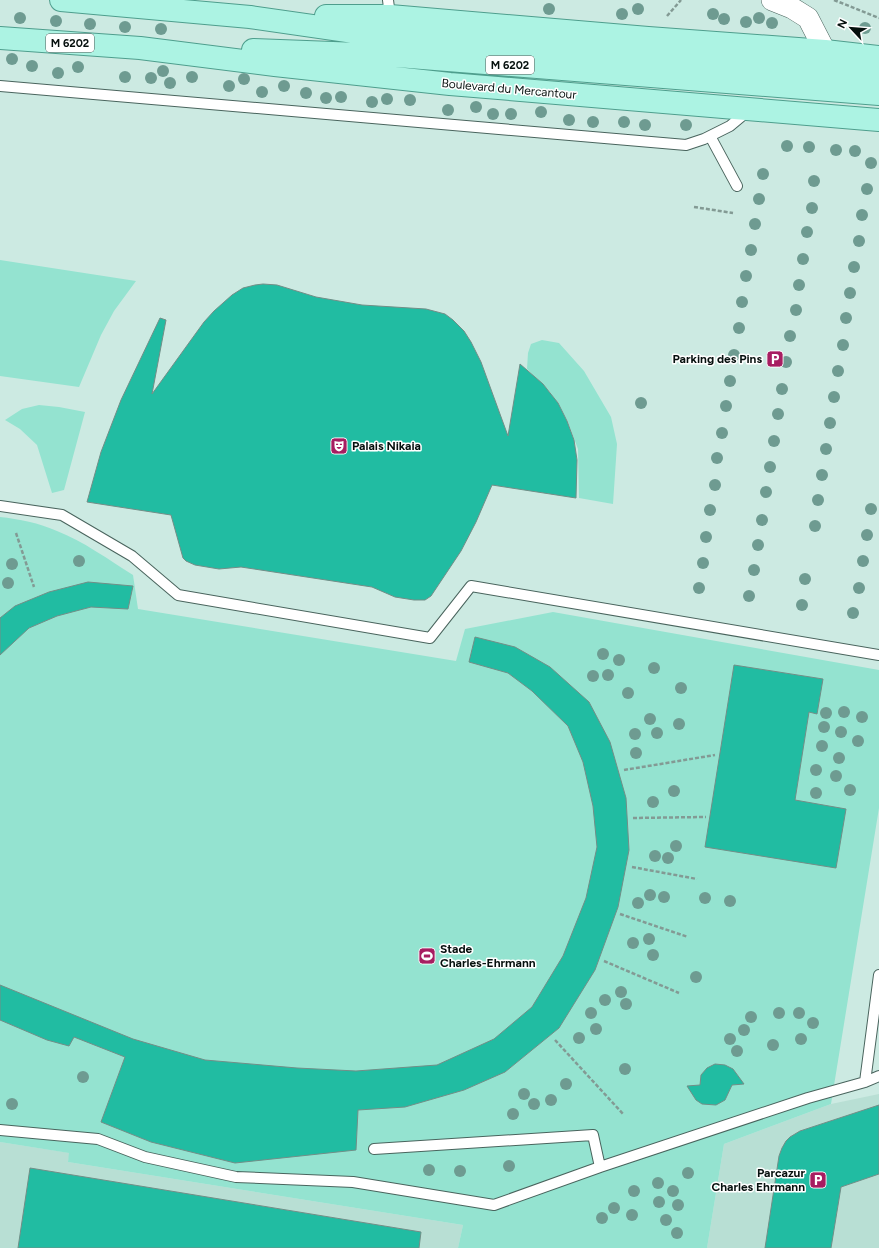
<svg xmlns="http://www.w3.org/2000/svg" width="879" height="1248" font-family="Figtree,sans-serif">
<rect width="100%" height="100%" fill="#cceae2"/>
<!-- built -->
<path fill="#b8dfd4" d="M 879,1094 L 879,1248 L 707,1248 L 724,1144 L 831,1104 Z
M 0,1142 L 70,1153 L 68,1162 L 463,1225 L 458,1248 L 0,1248 Z"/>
<!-- green -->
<path fill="#94e3d0" d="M 0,260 L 136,281 L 114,311 L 101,335 L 79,387 L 0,376 Z
M 542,340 L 559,343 L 584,371 L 611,417 L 617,444 L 613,504 L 579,498 L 578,449 L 567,420 L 550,392 L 527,369 L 528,353 L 531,344 Z
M 39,405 L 59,407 L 85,412 L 64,490 L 52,493 L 37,445 L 20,429 L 5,420 L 22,409 Z
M 0,517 C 19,519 39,523 57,531 C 83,541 109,560 133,575 L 138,609 L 456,661 L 465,629 L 553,612 L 879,670 L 879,808 L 831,1104 L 724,1144 L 707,1248 L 458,1248 L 463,1225 L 68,1162 L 69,1153 L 0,1142 Z"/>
<!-- building -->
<path fill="#21bca2" stroke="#728e87" d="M 263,284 L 277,285 L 316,297 L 362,305 L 426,309 L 445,314 L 453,320 L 464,331 L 471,342 L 481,362 L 508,436 L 520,364 L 543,384 L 558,403 L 567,421 L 574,440 L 577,460 L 576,498 L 492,485 L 476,522 L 461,551 L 431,596 L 425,600 L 414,600 L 395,597 L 372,587 L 241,567 L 219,569 L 195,565 L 186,561 L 183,558 L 171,515 L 87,502 L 101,452 L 121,400 L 160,318 L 166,320 L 152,394 L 204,322 L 214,311 L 232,295 L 243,288 L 255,285 Z
M 88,582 L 133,586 L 128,609 L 91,607 L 57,616 L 29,628 L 0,655 L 0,618 L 15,606 L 49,592 Z
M 475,637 L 515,647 L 550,667 L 589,702 L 610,742 L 626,798 L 629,850 L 618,907 L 595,970 L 559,1028 L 505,1072 L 464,1090 L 405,1107 L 358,1110 L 356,1150 L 235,1163 L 151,1142 L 101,1122 L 125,1057 L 74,1037 L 69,1046 L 47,1040 L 0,1020 L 0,985 L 133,1039 L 205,1060 L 297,1068 L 356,1071 L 437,1065 L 494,1039 L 532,1007 L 563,956 L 586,898 L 597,847 L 593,806 L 583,762 L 568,726 L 532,691 L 508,673 L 469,662 Z
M 734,665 L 823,679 L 817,714 L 809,712 L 795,800 L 846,809 L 836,868 L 705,847 Z
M 715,1064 L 725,1065 L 733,1069 L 744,1084 L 732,1085 L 725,1100 L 716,1105 L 702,1104 L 696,1100 L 687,1086 L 700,1085 L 701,1075 L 707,1068 Z
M 879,1105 L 879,1174 L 841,1187 L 831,1248 L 765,1248 L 779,1156 L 782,1148 L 786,1141 L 790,1137 L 800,1131 Z
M 30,1168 L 421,1232 L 419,1248 L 18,1248 Z"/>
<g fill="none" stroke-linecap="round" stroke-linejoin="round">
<!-- lane casing -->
<g stroke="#49645d" stroke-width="12">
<path id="lane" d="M 388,0 L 390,16
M 0,86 L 686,145 L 704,139 L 730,126 L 748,111
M 710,136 L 737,186
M 0,506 L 62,515 L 132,556 L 178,595 L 430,638 L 471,586 L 879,655
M 865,1082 L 879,975
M 0,1130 L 98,1139 L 145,1157 L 236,1177 L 353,1182 L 494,1205 L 600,1167 L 808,1098 L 865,1082 L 879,1076
M 374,1149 L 593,1135 L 600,1167"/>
</g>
<!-- street casing -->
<g stroke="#49645d" stroke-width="22">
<path id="street" d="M 772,0 L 792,8 L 808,18 L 825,51"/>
</g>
<!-- primary casing -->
<g stroke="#4e9e8d" stroke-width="24">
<path id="primary" d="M 61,0 L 250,17 L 389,37 L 879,77
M 326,16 L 390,16 L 648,38 L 825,51 L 879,57
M 0,38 L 140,48 L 275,65 L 450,84 L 879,120
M 253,50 L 385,55 L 879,94"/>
</g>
<!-- path -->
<path stroke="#839a94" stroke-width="2.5" stroke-dasharray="4 2" stroke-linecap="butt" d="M 834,0 L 879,18
M 667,16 L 681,0
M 694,207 L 733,213
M 16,533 L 34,587
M 624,770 L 715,755
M 633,818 L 706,817
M 632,867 L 697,879
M 620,914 L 688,937
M 604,961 L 679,993
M 555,1040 L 624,1115"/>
<!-- lane -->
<use href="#lane" stroke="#fff" stroke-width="10"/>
<!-- street -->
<use href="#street" stroke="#fff" stroke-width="21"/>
<!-- primary -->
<use href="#primary" stroke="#acf3e3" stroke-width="22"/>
</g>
<!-- trees -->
<g fill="#6e9b91">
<circle cx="549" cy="9" r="6"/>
<circle cx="638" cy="9" r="6"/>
<circle cx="622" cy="14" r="6"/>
<circle cx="713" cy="14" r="6"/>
<circle cx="20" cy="18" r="6"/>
<circle cx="759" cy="18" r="6"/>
<circle cx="724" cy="19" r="6"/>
<circle cx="56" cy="21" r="6"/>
<circle cx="746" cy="22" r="6"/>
<circle cx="772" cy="23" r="6"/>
<circle cx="90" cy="24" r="6"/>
<circle cx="125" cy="27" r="6"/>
<circle cx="865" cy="28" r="6"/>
<circle cx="161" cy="29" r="6"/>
<circle cx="12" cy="59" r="6"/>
<circle cx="32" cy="66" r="6"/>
<circle cx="78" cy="67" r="6"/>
<circle cx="163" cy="71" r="6"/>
<circle cx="58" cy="73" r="6"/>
<circle cx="125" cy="77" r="6"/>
<circle cx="192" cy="77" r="6"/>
<circle cx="151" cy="78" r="6"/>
<circle cx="244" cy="79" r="6"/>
<circle cx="170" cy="83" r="6"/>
<circle cx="229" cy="86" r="6"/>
<circle cx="284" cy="86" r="6"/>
<circle cx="262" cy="92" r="6"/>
<circle cx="306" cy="93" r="6"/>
<circle cx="341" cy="97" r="6"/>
<circle cx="326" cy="98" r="6"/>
<circle cx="387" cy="99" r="6"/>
<circle cx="410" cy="100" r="6"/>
<circle cx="372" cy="102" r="6"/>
<circle cx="476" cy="107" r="6"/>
<circle cx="448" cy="110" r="6"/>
<circle cx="541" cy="112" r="6"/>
<circle cx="493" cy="114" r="6"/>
<circle cx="511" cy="114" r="6"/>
<circle cx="569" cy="120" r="6"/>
<circle cx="593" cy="122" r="6"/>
<circle cx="624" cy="122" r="6"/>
<circle cx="645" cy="125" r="6"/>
<circle cx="686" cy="125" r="6"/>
<circle cx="787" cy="146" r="6"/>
<circle cx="809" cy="147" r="6"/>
<circle cx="836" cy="150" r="6"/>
<circle cx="855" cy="151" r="6"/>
<circle cx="871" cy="163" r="6"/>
<circle cx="763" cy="174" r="6"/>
<circle cx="814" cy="181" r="6"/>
<circle cx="867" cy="189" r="6"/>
<circle cx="759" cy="199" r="6"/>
<circle cx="812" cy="208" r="6"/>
<circle cx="862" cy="215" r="6"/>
<circle cx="755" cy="224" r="6"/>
<circle cx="807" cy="232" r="6"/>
<circle cx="859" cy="241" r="6"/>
<circle cx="751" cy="250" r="6"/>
<circle cx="803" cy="259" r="6"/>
<circle cx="854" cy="267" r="6"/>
<circle cx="746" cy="276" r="6"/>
<circle cx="799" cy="285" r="6"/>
<circle cx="850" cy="293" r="6"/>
<circle cx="742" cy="302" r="6"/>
<circle cx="796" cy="310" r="6"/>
<circle cx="846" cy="318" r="6"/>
<circle cx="739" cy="328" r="6"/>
<circle cx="790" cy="336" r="6"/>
<circle cx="843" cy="345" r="6"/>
<circle cx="734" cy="355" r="6"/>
<circle cx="786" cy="362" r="6"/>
<circle cx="838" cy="371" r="6"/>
<circle cx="730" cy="381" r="6"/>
<circle cx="782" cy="389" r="6"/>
<circle cx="834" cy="397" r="6"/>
<circle cx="641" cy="403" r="6"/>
<circle cx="726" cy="406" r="6"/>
<circle cx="778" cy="414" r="6"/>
<circle cx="830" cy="423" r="6"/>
<circle cx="722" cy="433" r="6"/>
<circle cx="774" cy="441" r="6"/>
<circle cx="826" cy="449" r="6"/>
<circle cx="717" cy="458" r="6"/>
<circle cx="770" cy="467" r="6"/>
<circle cx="822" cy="475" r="6"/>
<circle cx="715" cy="485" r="6"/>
<circle cx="766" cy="492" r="6"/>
<circle cx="818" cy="500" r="6"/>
<circle cx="871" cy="509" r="6"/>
<circle cx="710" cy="510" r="6"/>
<circle cx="762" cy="520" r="6"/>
<circle cx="815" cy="526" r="6"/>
<circle cx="867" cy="535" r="6"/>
<circle cx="706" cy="537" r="6"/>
<circle cx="758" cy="545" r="6"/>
<circle cx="79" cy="561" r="6"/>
<circle cx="863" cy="561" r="6"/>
<circle cx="703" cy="563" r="6"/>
<circle cx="12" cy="564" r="6"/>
<circle cx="754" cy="570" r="6"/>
<circle cx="805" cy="579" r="6"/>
<circle cx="8" cy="583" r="6"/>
<circle cx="699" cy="588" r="6"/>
<circle cx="859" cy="588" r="6"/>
<circle cx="749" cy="596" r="6"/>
<circle cx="802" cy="605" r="6"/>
<circle cx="853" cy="613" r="6"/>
<circle cx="603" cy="654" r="6"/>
<circle cx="619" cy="660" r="6"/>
<circle cx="654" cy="668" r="6"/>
<circle cx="608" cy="675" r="6"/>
<circle cx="593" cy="676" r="6"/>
<circle cx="681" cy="688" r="6"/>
<circle cx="628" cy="693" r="6"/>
<circle cx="844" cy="712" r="6"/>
<circle cx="826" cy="713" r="6"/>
<circle cx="862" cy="717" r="6"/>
<circle cx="650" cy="719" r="6"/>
<circle cx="679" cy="724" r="6"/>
<circle cx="824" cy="727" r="6"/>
<circle cx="841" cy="732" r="6"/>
<circle cx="657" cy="733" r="6"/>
<circle cx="635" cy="734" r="6"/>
<circle cx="858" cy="741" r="6"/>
<circle cx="822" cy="746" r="6"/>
<circle cx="636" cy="753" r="6"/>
<circle cx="839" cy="758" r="6"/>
<circle cx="816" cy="770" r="6"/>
<circle cx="836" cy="776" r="6"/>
<circle cx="850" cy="790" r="6"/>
<circle cx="674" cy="791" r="6"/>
<circle cx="816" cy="793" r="6"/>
<circle cx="653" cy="802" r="6"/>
<circle cx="676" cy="846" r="6"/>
<circle cx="655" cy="856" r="6"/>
<circle cx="668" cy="858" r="6"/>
<circle cx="650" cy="895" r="6"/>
<circle cx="664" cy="897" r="6"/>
<circle cx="705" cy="898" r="6"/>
<circle cx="730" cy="901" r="6"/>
<circle cx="638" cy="903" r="6"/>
<circle cx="649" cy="939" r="6"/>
<circle cx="633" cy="943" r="6"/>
<circle cx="653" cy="955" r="6"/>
<circle cx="696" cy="977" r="6"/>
<circle cx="621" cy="992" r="6"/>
<circle cx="605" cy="1000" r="6"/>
<circle cx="626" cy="1004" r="6"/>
<circle cx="591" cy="1013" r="6"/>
<circle cx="779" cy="1013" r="6"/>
<circle cx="799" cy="1013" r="6"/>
<circle cx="751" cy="1017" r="6"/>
<circle cx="813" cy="1023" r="6"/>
<circle cx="596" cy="1029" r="6"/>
<circle cx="744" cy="1030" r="6"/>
<circle cx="579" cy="1038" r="6"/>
<circle cx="730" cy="1039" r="6"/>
<circle cx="801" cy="1039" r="6"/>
<circle cx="773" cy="1045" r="6"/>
<circle cx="737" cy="1051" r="6"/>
<circle cx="625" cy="1069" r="6"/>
<circle cx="83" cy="1077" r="6"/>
<circle cx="566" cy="1084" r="6"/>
<circle cx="524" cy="1094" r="6"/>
<circle cx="551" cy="1100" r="6"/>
<circle cx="12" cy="1104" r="6"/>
<circle cx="534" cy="1104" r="6"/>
<circle cx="513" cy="1114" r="6"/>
<circle cx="509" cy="1166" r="6"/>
<circle cx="429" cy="1170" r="6"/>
<circle cx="460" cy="1171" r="6"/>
<circle cx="688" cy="1173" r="6"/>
<circle cx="658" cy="1183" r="6"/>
<circle cx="634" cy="1191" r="6"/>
<circle cx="673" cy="1191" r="6"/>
<circle cx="659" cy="1202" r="6"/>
<circle cx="678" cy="1205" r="6"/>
<circle cx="614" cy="1208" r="6"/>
<circle cx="632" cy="1215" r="6"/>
<circle cx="602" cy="1218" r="6"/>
<circle cx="666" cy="1220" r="6"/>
<circle cx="677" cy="1233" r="6"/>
</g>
<!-- icons -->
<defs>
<g id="parking-square" transform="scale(0.9)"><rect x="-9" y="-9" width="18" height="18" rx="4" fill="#a71d61" stroke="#fff"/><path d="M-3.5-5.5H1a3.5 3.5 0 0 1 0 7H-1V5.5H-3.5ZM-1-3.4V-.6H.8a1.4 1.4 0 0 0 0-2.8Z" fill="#fff"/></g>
<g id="theatre-square" transform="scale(0.9)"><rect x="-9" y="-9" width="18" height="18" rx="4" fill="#a71d61" stroke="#fff"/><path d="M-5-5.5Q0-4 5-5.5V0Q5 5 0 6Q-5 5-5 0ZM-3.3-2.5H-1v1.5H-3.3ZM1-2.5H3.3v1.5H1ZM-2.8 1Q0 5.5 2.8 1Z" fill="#fff"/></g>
<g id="stadium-square" transform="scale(0.9)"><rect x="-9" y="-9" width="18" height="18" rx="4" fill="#a71d61" stroke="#fff"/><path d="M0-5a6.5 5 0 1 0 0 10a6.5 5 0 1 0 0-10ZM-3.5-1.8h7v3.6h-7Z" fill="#fff"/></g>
</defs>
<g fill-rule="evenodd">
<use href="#parking-square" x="775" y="359"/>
<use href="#theatre-square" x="339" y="446"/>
<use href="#stadium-square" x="427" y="956"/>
<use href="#parking-square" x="818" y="1180"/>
</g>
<g text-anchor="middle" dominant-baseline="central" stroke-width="3" stroke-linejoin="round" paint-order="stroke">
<!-- shield labels -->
<g fill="#fff" stroke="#515856" stroke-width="1">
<rect x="46" y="34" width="48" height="18" rx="3"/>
<rect x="486" y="56" width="48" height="18" rx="3"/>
</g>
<g font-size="11" font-weight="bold" fill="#06100e">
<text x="70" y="43">M 6202</text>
<text x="510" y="65">M 6202</text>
</g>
<!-- street labels -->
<g font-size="12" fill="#06100e" stroke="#fff">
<text transform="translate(509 89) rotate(5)">Boulevard du Mercantour</text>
</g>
<!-- poi labels -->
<g font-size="12" font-weight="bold" fill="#06100e" stroke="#fff" text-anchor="end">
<text x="762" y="359">Parking des Pins</text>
<text x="352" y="446" text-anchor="start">Palais Nikaia</text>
<text x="440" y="949" text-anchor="start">Stade<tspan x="440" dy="14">Charles-Ehrmann</tspan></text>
<text x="805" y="1173">Parcazur<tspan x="805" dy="14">Charles Ehrmann</tspan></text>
</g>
</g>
<!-- north arrow -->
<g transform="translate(851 28) rotate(296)" stroke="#ffffff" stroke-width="3" paint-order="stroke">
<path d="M0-3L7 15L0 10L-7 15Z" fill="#06100e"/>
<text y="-6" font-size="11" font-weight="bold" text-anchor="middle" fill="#06100e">N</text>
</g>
</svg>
